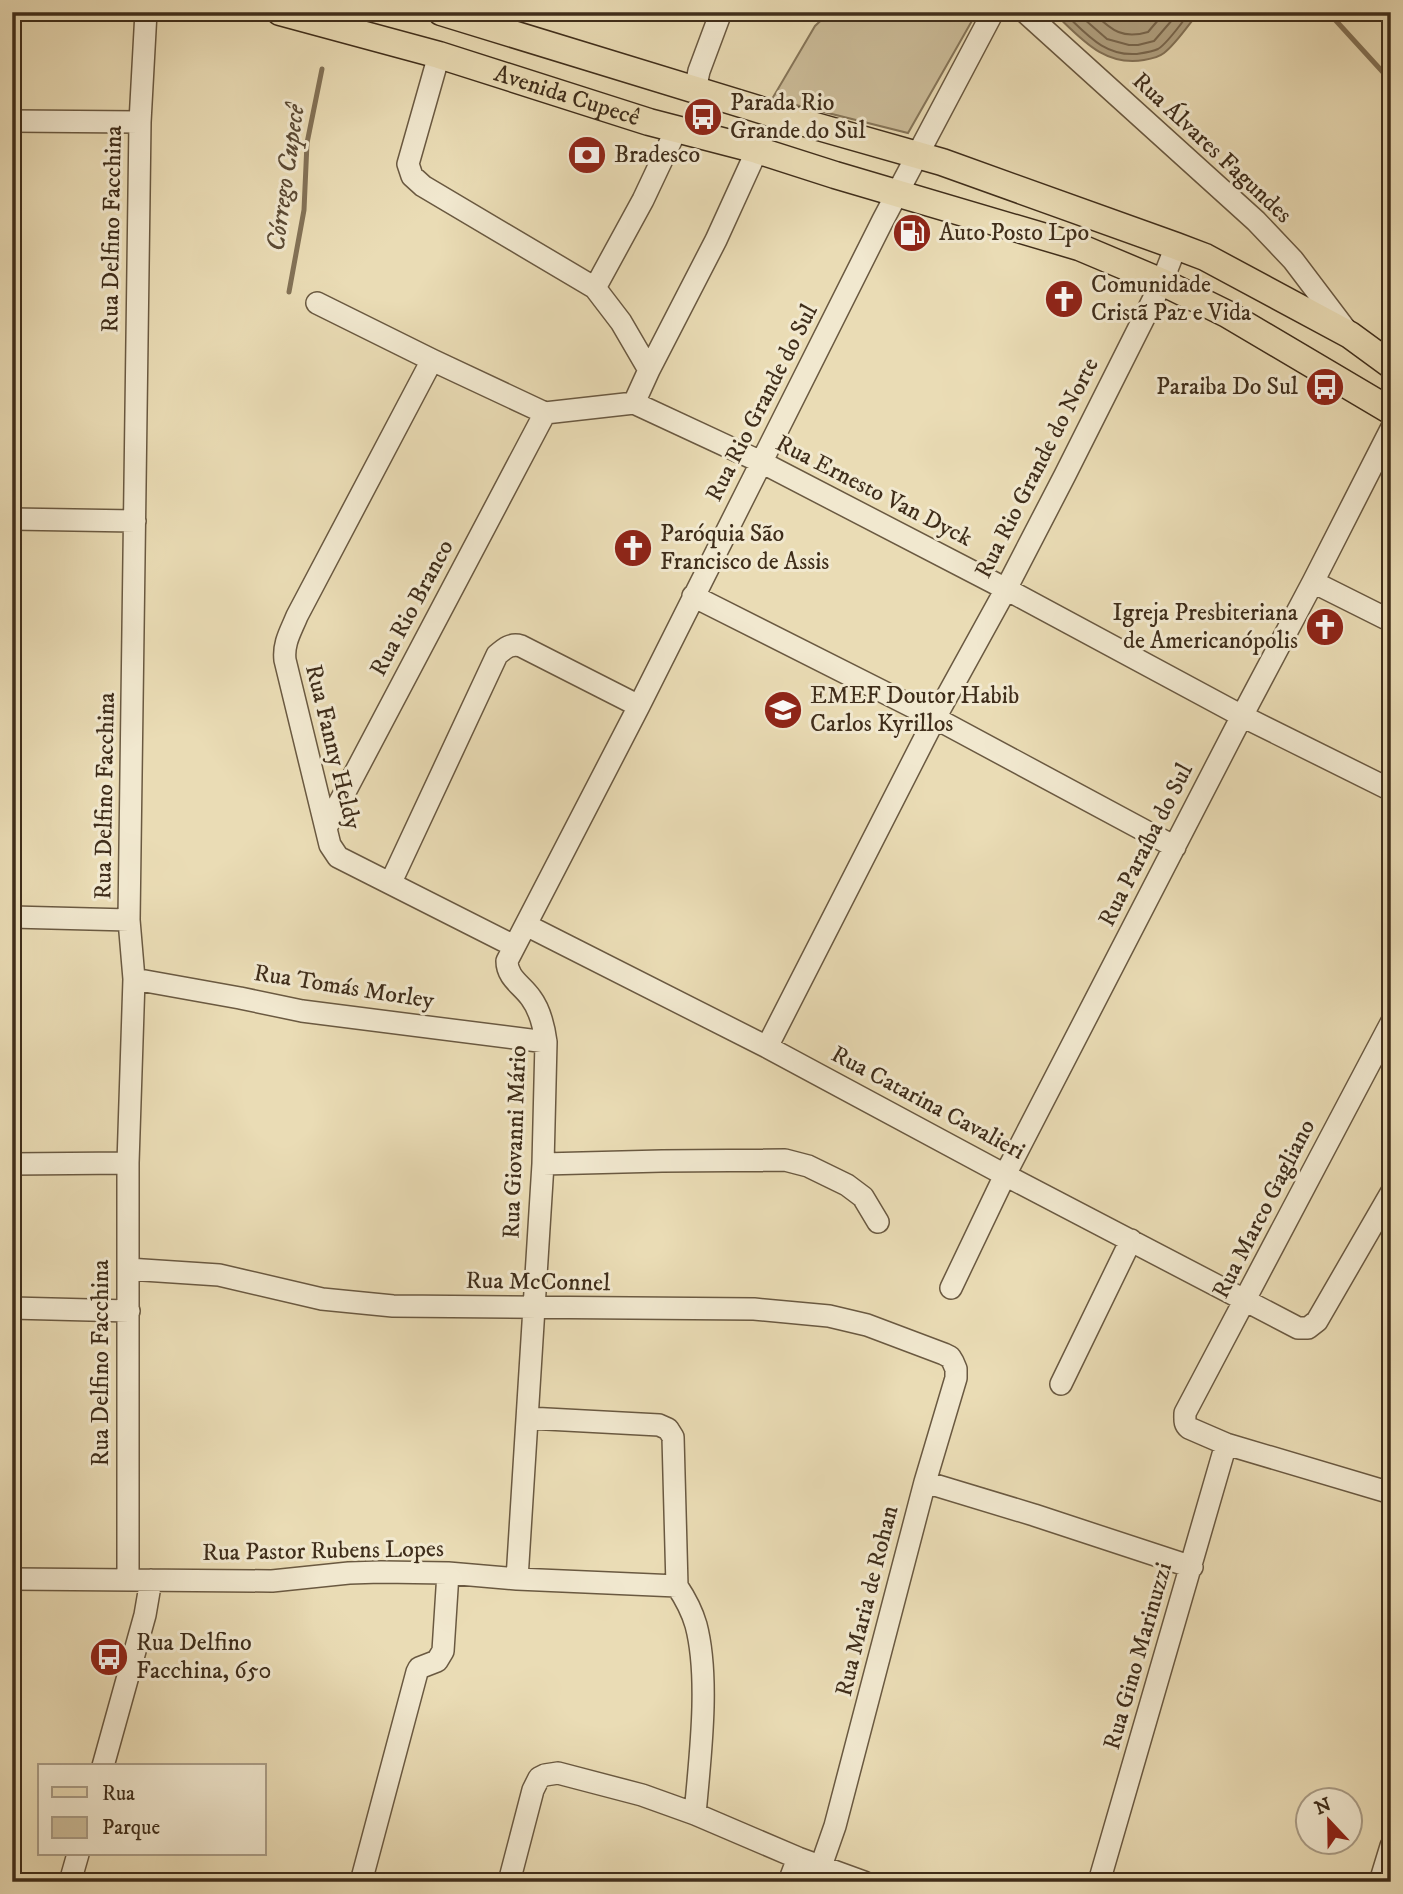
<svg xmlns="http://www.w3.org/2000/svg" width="1403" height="1894" font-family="'IM FELL DW Pica',serif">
<rect width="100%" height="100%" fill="#eadcb5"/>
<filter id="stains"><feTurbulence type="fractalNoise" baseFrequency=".00286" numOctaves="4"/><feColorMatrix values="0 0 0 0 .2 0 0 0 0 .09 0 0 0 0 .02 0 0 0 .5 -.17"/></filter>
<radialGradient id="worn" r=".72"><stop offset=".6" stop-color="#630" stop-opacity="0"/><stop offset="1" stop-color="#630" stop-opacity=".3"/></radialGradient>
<!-- green -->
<path fill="#cdbe9b" stroke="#86765a" stroke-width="2" d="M 830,12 L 977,12 L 908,133 L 772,99 L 815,26 Z"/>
<!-- water -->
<path fill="#b0a080" stroke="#837257" stroke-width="2" d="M 1053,12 L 1199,12 C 1189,24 1176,44 1164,53 C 1159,57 1150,59 1144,60 C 1103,67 1080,37 1053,12 Z"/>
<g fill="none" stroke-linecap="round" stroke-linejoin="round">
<!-- shore -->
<path stroke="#78664d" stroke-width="2" d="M 1063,12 C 1086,33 1103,56 1136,54 C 1143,53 1152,52 1158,49 C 1167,44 1183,21 1190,12
M 1076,12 L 1107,39 L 1129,45 L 1138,45 L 1154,41 L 1179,12
M 1092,12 C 1111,29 1121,40 1148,32 L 1165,12"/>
<!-- stream -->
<path stroke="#837257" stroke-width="5" d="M 1328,12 L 1391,81
M 289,292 L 304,210 L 307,143 L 322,69"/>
<!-- minor casing -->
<g stroke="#6a5941" stroke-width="24">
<path id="minor" d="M 1025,12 L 1256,221 L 1293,260 L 1346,330
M 439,55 L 408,164 L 412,176 L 423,186 L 595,288 L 621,322 L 649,370
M 695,90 L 699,71 L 721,12
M 12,121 L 140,122
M 595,288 L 643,200 L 677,128
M 317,303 L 432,360 L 545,413 L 634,403 L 761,462 L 1006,589 L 1242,716 L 1391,790
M 432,360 L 297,616 C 291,631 283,643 285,660 L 330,845 L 338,857 L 514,946
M 634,403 L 649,370 L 716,240 L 757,150
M 12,519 L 135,521
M 1313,582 L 1391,621
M 693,596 L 935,718 L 1175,847
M 326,828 L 545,413
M 391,882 L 497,655 C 505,648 511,643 521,646 L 639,706
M 12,917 L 129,920
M 526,925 L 767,1047 L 1005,1175 L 1298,1328 L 1308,1328 L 1317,1321 L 1391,1193
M 134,979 L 240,998 L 302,1011 L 546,1042
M 1391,1023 L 1185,1413 C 1185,1420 1184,1424 1189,1428 L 1226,1444 L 1391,1493
M 767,1047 L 935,718 L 1006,589 L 1065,475 L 1162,282 L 1176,246
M 12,1164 L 128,1163
M 543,1164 L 662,1161 L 785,1160 L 808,1166 L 847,1185 L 863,1197 L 878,1222
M 128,1269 L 219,1275 L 322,1299 L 393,1306 L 754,1309 L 829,1316 L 867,1325 L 944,1354 L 950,1357 L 953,1362 L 956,1369 L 956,1378 L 925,1482 L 835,1826 L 821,1866
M 951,1288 L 1005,1175 L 1242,716 L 1313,582 L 1391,429
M 12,1308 L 129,1311
M 1061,1384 L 1131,1240
M 528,1418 L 659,1425 L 668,1429 L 673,1437 L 677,1586 C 685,1598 692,1611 696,1625 C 710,1678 700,1758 695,1814
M 925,1482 L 1034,1515 L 1192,1567
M 12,1579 L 272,1581 L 349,1573 L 381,1572 L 448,1573 L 517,1579 L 677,1586
M 517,1579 L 543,1164 L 546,1042 C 544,1027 540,1010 531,998 C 522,985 507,978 507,961 L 639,706 L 883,220 L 993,12
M 128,1580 L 128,1163 L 134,979 L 129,920 L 140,122 L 146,12
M 103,1766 L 145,1615 L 151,1580
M 70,1882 L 78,1854
M 361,1882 L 417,1672 L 419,1668 L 437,1661 L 443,1651 L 448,1573
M 509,1882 L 533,1790 L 539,1778 L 545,1775 L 558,1773 L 642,1795 L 695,1814 L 798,1858 L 864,1882
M 789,1882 L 798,1858
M 1099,1882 L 1226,1444
M 1380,1882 L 1391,1846"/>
</g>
<!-- major casing -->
<g stroke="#3f2d1a" stroke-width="29">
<g id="major">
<path id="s1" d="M 280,12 L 439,55 L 649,122 L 757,150 L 835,175 L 1079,247 L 1162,282 L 1227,314 L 1391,411"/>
<path d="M 441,12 L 787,118 L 942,162 L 1176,246 L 1205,257 L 1350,335 L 1391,365"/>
</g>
</g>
<!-- minor -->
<use href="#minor" stroke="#f1e8cf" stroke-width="21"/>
<!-- major -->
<use href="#major" stroke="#eadcb5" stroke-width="26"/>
</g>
<!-- icons -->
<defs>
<g id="bus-disc" transform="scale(2.0125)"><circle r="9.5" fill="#8f2418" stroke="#f1e8cf"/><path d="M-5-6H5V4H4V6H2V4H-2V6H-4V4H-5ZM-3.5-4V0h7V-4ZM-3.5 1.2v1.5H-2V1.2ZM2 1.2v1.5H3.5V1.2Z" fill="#fff"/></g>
<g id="bank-disc" transform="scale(2.0125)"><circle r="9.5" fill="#8f2418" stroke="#f1e8cf"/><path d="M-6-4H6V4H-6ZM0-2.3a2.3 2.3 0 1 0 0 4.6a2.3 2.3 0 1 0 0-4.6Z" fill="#fff"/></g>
<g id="fuel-disc" transform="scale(2.0125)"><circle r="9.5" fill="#8f2418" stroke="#f1e8cf"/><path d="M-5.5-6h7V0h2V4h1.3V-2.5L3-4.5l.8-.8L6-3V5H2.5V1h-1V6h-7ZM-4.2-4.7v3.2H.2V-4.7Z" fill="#fff"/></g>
<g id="church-disc" transform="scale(2.0125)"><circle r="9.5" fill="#8f2418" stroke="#f1e8cf"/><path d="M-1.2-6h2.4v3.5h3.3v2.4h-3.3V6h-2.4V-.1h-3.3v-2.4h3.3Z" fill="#fff"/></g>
<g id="school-disc" transform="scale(2.0125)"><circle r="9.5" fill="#8f2418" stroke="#f1e8cf"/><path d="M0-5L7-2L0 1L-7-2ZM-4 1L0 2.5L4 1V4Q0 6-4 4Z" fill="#fff"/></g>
</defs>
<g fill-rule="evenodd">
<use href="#bus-disc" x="703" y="117"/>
<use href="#bank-disc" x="587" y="155"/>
<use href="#fuel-disc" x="912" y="233"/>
<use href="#church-disc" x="1064" y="299"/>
<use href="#bus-disc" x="1325" y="387"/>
<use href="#church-disc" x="633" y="548"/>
<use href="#church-disc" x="1325" y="627"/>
<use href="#school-disc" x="783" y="710"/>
<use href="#bus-disc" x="109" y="1657"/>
</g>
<g text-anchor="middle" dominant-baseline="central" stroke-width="6" stroke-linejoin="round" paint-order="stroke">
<!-- street labels -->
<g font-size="24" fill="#3f2d1a" stroke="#f1e8cf">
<text stroke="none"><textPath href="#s1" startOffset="299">Avenida Cupecê</textPath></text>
<text transform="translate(1212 148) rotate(43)">Rua Álvares Fagundes</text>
<text transform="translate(112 229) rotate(-89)">Rua Delfino Facchina</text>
<text transform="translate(762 403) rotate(-63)">Rua Rio Grande do Sul</text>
<text transform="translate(1037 468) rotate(-63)">Rua Rio Grande do Norte</text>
<text transform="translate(874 491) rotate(27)">Rua Ernesto Van Dyck</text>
<text transform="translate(412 608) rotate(-62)">Rua Rio Branco</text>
<text transform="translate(333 747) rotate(76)">Rua Fanny Heldy</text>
<text transform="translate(105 796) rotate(-89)">Rua Delfino Facchina</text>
<text transform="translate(1146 845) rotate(-63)">Rua Paraíba do Sul</text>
<text transform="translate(344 987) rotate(9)">Rua Tomás Morley</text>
<text transform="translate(928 1103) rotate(28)">Rua Catarina Cavalieri</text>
<text transform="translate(515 1142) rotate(-88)">Rua Giovanni Mário</text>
<text transform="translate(1264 1209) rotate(-63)">Rua Marco Gagliano</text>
<text transform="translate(538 1282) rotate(1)">Rua McConnel</text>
<text transform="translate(101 1363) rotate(-90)">Rua Delfino Facchina</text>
<text transform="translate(323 1551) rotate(-1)">Rua Pastor Rubens Lopes</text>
<text transform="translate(867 1601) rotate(-76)">Rua Maria de Rohan</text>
<text transform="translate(1138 1656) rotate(-74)">Rua Gino Marinuzzi</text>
</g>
<!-- poi labels -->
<g font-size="24" fill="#3f2d1a" stroke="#f1e8cf" text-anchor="start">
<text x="730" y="103">Parada Rio<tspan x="730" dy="28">Grande do Sul</tspan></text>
<text x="614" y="155">Bradesco</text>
<text x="939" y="233">Auto Posto Lpo</text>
<text x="1091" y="285">Comunidade<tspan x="1091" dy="28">Cristã Paz e Vida</tspan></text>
<text x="1298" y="387" text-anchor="end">Paraiba Do Sul</text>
<text x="660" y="534">Paróquia São<tspan x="660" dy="28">Francisco de Assis</tspan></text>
<text x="1298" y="613" text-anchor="end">Igreja Presbiteriana<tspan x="1298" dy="28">de Americanópolis</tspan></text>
<text x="810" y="696">EMEF Doutor Habib<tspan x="810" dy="28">Carlos Kyrillos</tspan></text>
<text x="136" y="1643">Rua Delfino<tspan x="136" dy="28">Facchina, 650</tspan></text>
</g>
<!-- water labels -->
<g font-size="26" font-style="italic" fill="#5b4a34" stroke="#f1e8cf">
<text transform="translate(286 178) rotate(-82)">Córrego Cupecê</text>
</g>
</g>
<!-- margin -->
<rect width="1403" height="1894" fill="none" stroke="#eadcb5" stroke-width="42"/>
<rect x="14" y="14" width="1375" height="1866" fill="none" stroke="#3f2d1a" stroke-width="3.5"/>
<rect x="21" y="21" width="1361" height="1852" fill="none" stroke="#3f2d1a" stroke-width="2"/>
<!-- legend -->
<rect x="38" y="1764" width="228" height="91" fill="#f1e8cf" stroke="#aa9d87" stroke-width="2"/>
<rect x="52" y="1787" width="35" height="10" fill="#eadcb5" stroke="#aa9d87" stroke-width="2"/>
<text x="102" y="1800" font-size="21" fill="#3f2d1a">Rua</text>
<rect x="52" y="1817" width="35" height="21" fill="#cdbe9b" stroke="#aa9d87" stroke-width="2"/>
<text x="102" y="1834" font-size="21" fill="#3f2d1a">Parque</text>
<!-- north arrow -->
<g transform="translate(1329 1821) rotate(338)"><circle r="33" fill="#f1e8cf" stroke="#aa9d87" stroke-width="2"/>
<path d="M0-5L12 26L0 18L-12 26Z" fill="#8f2418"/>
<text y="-10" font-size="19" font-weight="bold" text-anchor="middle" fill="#3f2d1a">N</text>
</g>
<rect width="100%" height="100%" filter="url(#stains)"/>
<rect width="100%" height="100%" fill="url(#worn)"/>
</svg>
